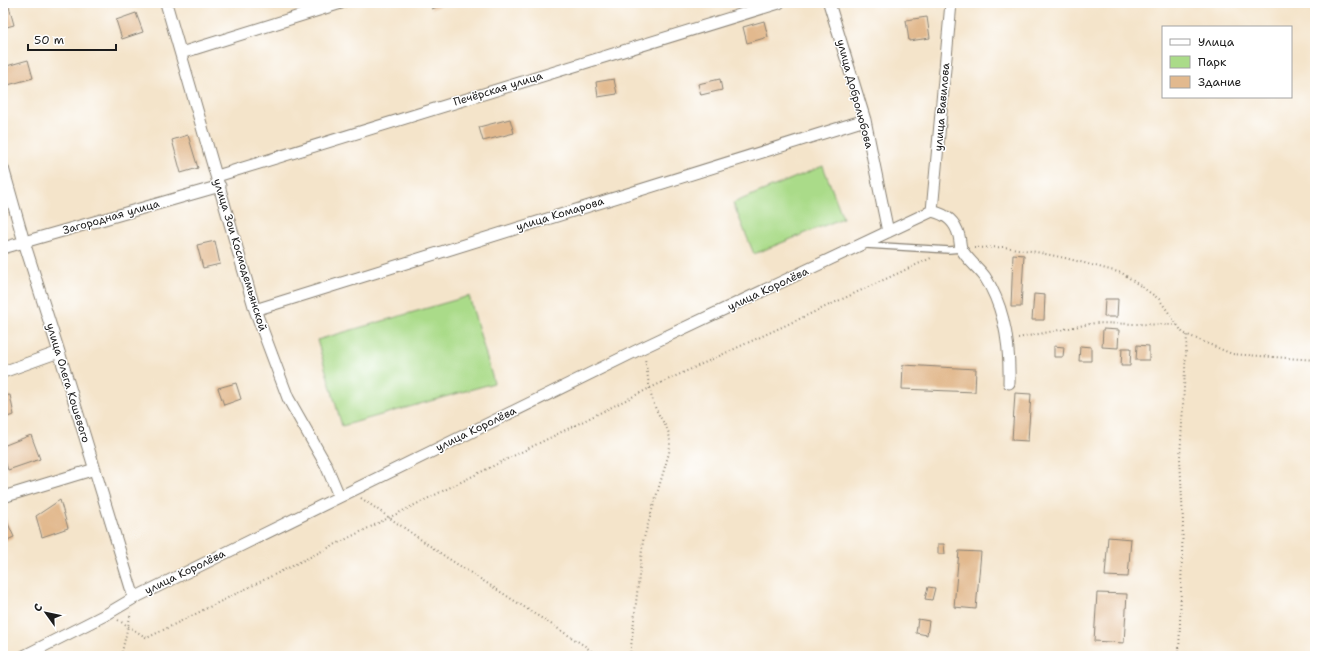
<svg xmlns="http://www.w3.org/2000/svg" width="1318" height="659" font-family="'Shantell Sans',sans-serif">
<rect width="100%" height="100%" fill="#fff"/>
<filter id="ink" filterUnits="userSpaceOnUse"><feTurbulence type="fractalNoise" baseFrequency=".025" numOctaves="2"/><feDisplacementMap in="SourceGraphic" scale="8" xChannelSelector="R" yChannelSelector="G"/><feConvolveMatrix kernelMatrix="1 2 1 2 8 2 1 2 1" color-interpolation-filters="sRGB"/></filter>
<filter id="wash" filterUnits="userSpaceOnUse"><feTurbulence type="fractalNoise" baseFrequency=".012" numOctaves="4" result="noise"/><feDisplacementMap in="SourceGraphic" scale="16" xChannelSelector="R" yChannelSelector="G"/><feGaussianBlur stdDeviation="0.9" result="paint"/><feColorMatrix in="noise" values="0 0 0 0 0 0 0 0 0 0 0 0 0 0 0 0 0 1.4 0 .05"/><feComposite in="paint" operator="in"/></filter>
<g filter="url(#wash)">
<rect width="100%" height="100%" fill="#f4e4ca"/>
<!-- green -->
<path fill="#aadb89" stroke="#637c52" d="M 823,166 L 843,218 L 754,254 L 733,203 Z
M 469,296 L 494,383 L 342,426 L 317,340 Z"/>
<g id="blocks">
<!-- building -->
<path fill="#e2b98e" d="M 3,3 L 8,3 L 14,25 L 3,28 Z
M 430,3 L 447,3 L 432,9 Z
M 136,13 L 143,32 L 122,39 L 116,20 Z
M 927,17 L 930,38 L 909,41 L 906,20 Z
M 764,21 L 768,37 L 747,43 L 743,27 Z
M 28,60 L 33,78 L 8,85 L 3,67 Z
M 614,79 L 617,94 L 598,97 L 596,82 Z
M 720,79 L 722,90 L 701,95 L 698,84 Z
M 510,119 L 514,133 L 483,141 L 479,127 Z
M 188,135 L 198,168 L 181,173 L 172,140 Z
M 215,241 L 220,264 L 203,268 L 197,245 Z
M 1013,254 L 1024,255 L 1021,307 L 1011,307 Z
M 1034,294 L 1045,295 L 1044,320 L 1032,320 Z
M 1105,299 L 1118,299 L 1117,317 L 1104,317 Z
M 1103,329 L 1119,330 L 1118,348 L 1102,347 Z
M 1137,345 L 1149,346 L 1149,360 L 1136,360 Z
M 1054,346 L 1064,347 L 1063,357 L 1054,357 Z
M 1080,346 L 1091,347 L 1091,361 L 1079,361 Z
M 1122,348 L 1131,348 L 1130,366 L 1121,366 Z
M 903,365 L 976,369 L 975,392 L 902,389 Z
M 236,383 L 241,399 L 224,405 L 218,388 Z
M 1015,393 L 1031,394 L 1028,441 L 1012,440 Z
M 10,395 L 14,415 L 3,418 L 3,396 Z
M 31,435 L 40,459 L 8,470 L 3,455 L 3,446 Z
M 60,500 L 68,528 L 42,537 L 36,516 Z
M 5,517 L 14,537 L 3,542 L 3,518 Z
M 1108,537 L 1131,539 L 1128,577 L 1105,576 Z
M 938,544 L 944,544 L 945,554 L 938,554 Z
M 959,551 L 981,552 L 976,609 L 954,607 Z
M 928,587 L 935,588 L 932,600 L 925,599 Z
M 1097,593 L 1127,594 L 1124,643 L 1094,641 Z
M 918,619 L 929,621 L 927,635 L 916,633 Z"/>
</g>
</g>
<g filter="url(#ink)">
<use href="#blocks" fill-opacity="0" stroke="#888073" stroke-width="1"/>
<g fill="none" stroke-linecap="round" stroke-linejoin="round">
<!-- lane casing -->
<g stroke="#888073" stroke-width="8">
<path id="lane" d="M 866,245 L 949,250 L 961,249"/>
</g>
<!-- street casing -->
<g stroke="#888073" stroke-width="13">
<path id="street" d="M 166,3 L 255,310 L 288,398 L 326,465 L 339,496
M 829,3 L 865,120 L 888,232
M 181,53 L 341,3
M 3,168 L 24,242 L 59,352 L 134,598
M 217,176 L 779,3
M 932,211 L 951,3
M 932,211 C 947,215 955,221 959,236 C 960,240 960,245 961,248 C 966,259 978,267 985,277 C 1005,308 1010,347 1009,383
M 3,248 L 220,186
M 255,310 L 865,120
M 3,372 L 59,352
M 3,497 L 95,469
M 24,656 L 107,614 L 134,598 L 642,348 L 932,211"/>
</g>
<!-- path -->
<path stroke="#888073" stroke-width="2" stroke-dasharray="1 3" stroke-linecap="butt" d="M 974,248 L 1004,247 L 1031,251 L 1065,258 L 1122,273 L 1159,299 L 1183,333 L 1232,354 L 1315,360
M 1018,338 L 1095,323 L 1177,325
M 361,498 L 446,557 L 585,646 L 597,656
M 118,620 L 147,638 L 650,388 L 931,258
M 121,656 L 131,613
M 630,656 L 643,541 L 669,453 C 673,429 664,427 655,407 C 649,393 648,375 645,359
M 1179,656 L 1183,522 L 1180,458 L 1187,335"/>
<!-- lane -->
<use href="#lane" stroke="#fff" stroke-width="5.5"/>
<!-- street -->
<use href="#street" stroke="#fff" stroke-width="11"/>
</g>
</g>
<g text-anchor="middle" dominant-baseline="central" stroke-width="3" stroke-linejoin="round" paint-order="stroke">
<!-- street labels -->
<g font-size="11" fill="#1c1c1c" stroke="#fff">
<text transform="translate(498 89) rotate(-17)">Печёрская улица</text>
<text transform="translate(855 94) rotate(75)">улица Добролюбова</text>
<text transform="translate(942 107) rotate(-85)">улица Вавилова</text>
<text transform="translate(560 214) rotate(-17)">улица Комарова</text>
<text transform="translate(111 217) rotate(-16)">Загородная улица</text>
<text transform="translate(240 255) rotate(73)">улица Зои Космодемьянской</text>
<text transform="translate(768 289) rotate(-25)">улица Королёва</text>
<text transform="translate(68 383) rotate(73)">улица Олега Кошевого</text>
<text transform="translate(476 429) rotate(-26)">улица Королёва</text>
<text transform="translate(185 572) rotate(-26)">улица Королёва</text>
</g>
</g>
<!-- margin -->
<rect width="1318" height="659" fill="none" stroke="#fff" stroke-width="16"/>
<!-- legend -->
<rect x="1162" y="26" width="130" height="72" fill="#ffffff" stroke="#a4a4a4"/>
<rect x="1170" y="39" width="20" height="6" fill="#ffffff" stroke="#a4a4a4"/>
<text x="1198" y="46" font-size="12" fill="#1c1c1c">Улица</text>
<rect x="1170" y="56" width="20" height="12" fill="#aadb89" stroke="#a4a4a4"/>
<text x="1198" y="66" font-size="12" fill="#1c1c1c">Парк</text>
<rect x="1170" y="76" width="20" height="12" fill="#e2b98e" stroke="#a4a4a4"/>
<text x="1198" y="86" font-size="12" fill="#1c1c1c">Здание</text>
<!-- north arrow -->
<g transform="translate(46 613) rotate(303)" stroke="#ffffff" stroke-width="3" paint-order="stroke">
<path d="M0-3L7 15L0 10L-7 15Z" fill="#1c1c1c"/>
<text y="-6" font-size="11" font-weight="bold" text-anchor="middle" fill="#1c1c1c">С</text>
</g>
<!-- scale -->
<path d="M28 44v6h88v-6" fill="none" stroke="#1c1c1c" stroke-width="2"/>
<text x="34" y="44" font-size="12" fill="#1c1c1c" stroke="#ffffff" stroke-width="3" paint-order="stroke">50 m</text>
</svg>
